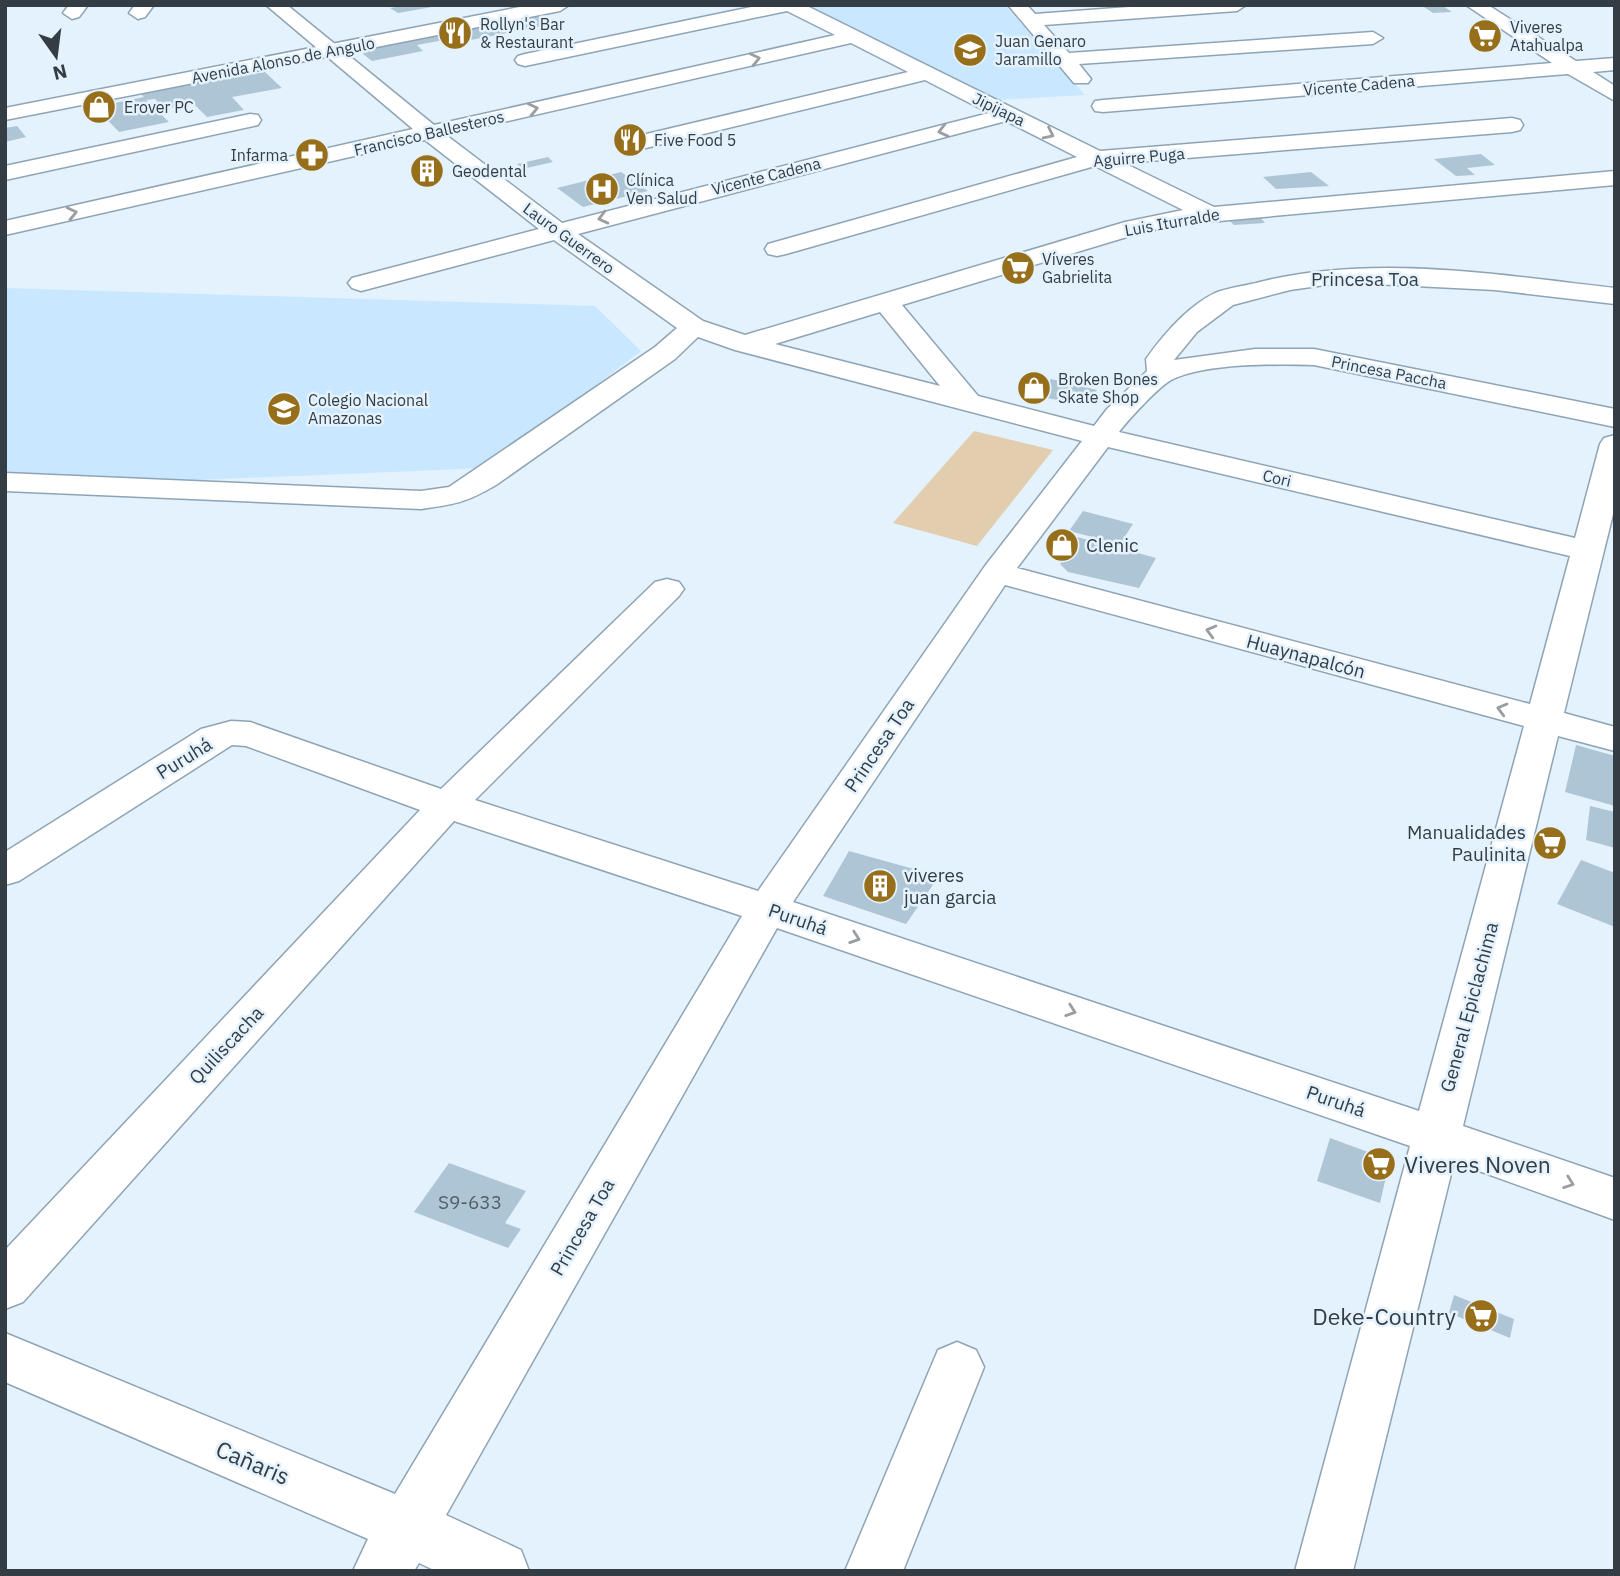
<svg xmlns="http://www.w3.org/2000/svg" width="1620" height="1576" font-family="'IBM Plex Sans',sans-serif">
<rect width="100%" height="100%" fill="#e4f2fd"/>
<!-- built -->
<path fill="#c9e7fe" d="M 806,5 L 1005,5 L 1085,95 L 996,100 Z
M 5,288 L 595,306 L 641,351 L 487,468 L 5,488 Z"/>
<!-- green -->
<path fill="#e2ceae" d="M 974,431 L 1053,450 L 977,546 L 893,523 Z"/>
<!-- building -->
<path fill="#aec5d6" d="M 407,5 L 432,5 L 432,7 L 398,13 L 390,8 Z
M 1443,6 L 1452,12 L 1433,13 L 1424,7 Z
M 538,15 L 554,24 L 455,43 L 449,39 L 417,45 L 423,51 L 372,61 L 363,54 L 366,50 Z
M 265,72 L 282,88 L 232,97 L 244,110 L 207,117 L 193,103 L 165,109 L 155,99 L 146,100 L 169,122 L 119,132 L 95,107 L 144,97 L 141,94 L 149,92 Z
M 17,126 L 26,137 L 5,142 L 5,128 Z
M 1481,154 L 1495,165 L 1467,168 L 1475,175 L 1456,176 L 1434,159 Z
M 548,157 L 553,162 L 522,169 L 517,164 Z
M 621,172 L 648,191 L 583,207 L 557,188 Z
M 1311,172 L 1329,186 L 1276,189 L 1263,177 Z
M 1260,217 L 1265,223 L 1234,225 L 1229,220 Z
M 1051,379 L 1097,390 L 1085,405 L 1019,393 L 1031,380 L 1048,384 Z
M 1083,511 L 1133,524 L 1120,544 L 1069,531 Z
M 1077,537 L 1138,553 L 1156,558 L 1139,588 L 1068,572 L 1060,564 Z
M 1576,745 L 1615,756 L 1615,806 L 1565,792 Z
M 1590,806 L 1615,812 L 1615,848 L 1586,840 Z
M 849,851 L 939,876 L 906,924 L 823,896 Z
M 1581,860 L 1615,873 L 1615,927 L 1557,904 Z
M 1330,1138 L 1379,1156 L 1389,1164 L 1380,1203 L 1317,1181 Z
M 449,1163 L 526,1191 L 505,1223 L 521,1229 L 508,1248 L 414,1212 Z
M 1454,1295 L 1514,1319 L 1510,1338 L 1449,1313 Z"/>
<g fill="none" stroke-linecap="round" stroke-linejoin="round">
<!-- minor casing -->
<g stroke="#8ea4b5" stroke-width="3">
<path id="minor" d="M 69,5 L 88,5 L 79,17 L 72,19 L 63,13 Z
M 135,5 L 154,5 L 145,17 L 138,19 L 129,13 Z
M 266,5 L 287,5 L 434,125 L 835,35 L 787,11 L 525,66 L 518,64 L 515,60 L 518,56 L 525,54 L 761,5 L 805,5 L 1100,151 L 1512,118 L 1520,120 L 1523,125 L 1520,130 L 1512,132 L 1124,163 L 1214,207 L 1615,171 L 1615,185 L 1175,225 L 1140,233 L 902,305 L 978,396 L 1094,426 L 1107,409 L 1147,371 L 1146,359 C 1163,335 1188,306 1215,293 C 1227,288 1243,286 1256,283 C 1370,253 1499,275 1615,288 L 1615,304 L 1495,290 L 1374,284 L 1325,285 L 1290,290 L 1233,305 L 1197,332 L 1174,360 L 1255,349 L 1314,349 L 1615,409 L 1615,427 L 1314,365 C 1275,364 1209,363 1173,379 C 1161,384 1128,420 1119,432 L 1575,538 L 1600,444 L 1604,438 L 1615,435 L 1615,506 L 1564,713 L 1615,727 L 1615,751 L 1558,736 L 1463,1126 L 1615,1178 L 1615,1220 L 1454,1162 L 1353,1571 L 1295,1571 L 1410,1146 L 777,928 L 446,1515 L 521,1550 L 529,1571 L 436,1571 L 419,1563 L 414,1571 L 353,1571 L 368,1539 L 5,1382 L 5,1333 L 395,1494 L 742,916 L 454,821 L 23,1302 L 5,1309 L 5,1250 L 420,810 L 246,746 L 232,745 L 19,881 L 5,885 L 5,852 L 201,729 L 231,721 L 250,722 L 441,789 L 655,582 L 667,579 L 679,582 L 684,589 L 679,596 L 475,800 L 758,891 L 985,566 L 1082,441 L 735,350 L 698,337 L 675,359 L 496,485 C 465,503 456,504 421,509 L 5,491 L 5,473 L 421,491 L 449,487 L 655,347 L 677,328 L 554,240 L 361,291 L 352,288 L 348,283 L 352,278 L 539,229 L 425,140 L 5,235 L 5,221 L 413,129 ZM 851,43 L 908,72 L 638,136 L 635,141 L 638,146 L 646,148 L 925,80 L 989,113 L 562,223 L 446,135 ZM 1006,121 L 1077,157 L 768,244 L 765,249 L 768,254 L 777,256 L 786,254 L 1095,166 L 1183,210 L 1125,222 L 745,335 L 703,321 L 578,234 ZM 880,312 L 940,386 L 775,344 ZM 1108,447 L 1570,556 L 1530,704 L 1017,568 ZM 1005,585 L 1524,726 L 1419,1111 L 793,902 Z
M 1008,5 L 1027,5 L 1035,14 L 1156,5 L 1246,5 L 1237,11 L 1044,25 L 1069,53 L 1373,32 L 1383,38 L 1373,44 L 1079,64 L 1091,79 L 1088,83 L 1074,83 Z
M 1466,5 L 1488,5 L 1576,61 L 1615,58 L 1615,70 L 1593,72 L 1615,86 L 1615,101 L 1568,74 L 1103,112 L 1095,111 L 1092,106 L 1095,101 L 1103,100 L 1552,63 Z
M 250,114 L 258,115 L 261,120 L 258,125 L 5,180 L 5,166 Z
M 957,1342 L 976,1350 L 984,1367 L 903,1571 L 845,1571 L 938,1350 Z"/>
</g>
<!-- major casing -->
<g stroke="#8ea4b5" stroke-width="3">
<path id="major" d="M 530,5 L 569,5 L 560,11 L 5,120 L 5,108 Z"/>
</g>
<!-- minor -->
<use href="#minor" fill="#fff" fill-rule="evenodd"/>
<!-- major -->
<use href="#major" fill="#fff" fill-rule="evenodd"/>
</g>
<!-- one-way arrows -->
<defs><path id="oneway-chevron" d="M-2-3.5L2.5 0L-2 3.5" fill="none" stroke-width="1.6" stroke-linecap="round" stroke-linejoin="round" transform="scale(1.75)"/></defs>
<g stroke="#9a9ea2">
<use href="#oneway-chevron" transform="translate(755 59) rotate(-13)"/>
<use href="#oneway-chevron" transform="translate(533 109) rotate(-13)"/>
<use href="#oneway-chevron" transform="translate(943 131) rotate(166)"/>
<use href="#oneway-chevron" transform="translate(1049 134) rotate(26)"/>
<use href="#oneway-chevron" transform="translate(72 213) rotate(-13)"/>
<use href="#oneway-chevron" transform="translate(603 218) rotate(166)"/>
<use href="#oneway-chevron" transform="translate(1211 631) rotate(-165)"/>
<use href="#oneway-chevron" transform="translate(1502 709) rotate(-165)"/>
<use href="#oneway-chevron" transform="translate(855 938) rotate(19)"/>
<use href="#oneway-chevron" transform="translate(1071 1011) rotate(19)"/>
<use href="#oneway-chevron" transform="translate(1569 1183) rotate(20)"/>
</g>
<!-- icons -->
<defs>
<g id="restaurant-disc" transform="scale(1.75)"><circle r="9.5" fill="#976e19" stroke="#e4f2fd"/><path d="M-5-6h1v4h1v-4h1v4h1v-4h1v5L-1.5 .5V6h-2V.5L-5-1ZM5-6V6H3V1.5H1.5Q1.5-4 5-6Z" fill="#fff"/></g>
<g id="supermarket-disc" transform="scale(1.75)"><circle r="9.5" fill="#976e19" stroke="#e4f2fd"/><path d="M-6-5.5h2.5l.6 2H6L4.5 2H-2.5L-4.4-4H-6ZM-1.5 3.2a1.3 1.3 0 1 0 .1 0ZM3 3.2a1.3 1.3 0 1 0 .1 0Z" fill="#fff"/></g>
<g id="school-disc" transform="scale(1.75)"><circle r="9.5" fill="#976e19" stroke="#e4f2fd"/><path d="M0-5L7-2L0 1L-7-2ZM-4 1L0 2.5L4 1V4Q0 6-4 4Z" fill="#fff"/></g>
<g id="shop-disc" transform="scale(1.75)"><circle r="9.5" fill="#976e19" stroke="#e4f2fd"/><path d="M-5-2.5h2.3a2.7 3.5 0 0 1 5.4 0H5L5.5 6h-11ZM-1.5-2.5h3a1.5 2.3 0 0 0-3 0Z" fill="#fff"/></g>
<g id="pharmacy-disc" transform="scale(1.75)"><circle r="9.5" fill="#976e19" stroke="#e4f2fd"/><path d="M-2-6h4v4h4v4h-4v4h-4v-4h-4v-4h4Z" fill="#fff"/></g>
<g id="building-disc" transform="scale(1.75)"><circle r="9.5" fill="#976e19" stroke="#e4f2fd"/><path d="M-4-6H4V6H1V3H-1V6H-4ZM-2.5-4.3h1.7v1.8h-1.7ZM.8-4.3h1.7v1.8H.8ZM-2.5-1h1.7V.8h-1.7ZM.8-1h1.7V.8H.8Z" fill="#fff"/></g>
<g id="hospital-disc" transform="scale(1.75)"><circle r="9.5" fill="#976e19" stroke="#e4f2fd"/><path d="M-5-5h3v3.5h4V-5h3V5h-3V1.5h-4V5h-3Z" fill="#fff"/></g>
</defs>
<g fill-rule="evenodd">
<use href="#restaurant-disc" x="455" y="33"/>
<use href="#supermarket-disc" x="1485" y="36"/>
<use href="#school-disc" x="970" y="50"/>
<use href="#shop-disc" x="99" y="107"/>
<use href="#restaurant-disc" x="630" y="140"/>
<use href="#pharmacy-disc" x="312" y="155"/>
<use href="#building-disc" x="427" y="171"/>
<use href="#hospital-disc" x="602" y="189"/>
<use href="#supermarket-disc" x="1018" y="268"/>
<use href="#shop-disc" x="1034" y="388"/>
<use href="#school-disc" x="284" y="409"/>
<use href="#shop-disc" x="1062" y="545"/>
<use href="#supermarket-disc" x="1550" y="843"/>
<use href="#building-disc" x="880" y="886"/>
<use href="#supermarket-disc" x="1379" y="1164"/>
<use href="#supermarket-disc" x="1481" y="1316"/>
</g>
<g text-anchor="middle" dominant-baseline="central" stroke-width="5" stroke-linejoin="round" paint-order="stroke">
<!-- far-poi labels -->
<g font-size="16" fill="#343d44" stroke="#e4f2fd" text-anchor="start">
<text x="480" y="24">Rollyn's Bar<tspan x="480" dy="18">&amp; Restaurant</tspan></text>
<text x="1510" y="27">Viveres<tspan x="1510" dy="18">Atahualpa</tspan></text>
<text x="995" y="41">Juan Genaro<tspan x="995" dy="18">Jaramillo</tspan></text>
<text x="124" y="107">Erover PC</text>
<text x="654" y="140">Five Food 5</text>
<text x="288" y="155" text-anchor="end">Infarma</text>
<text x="452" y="171">Geodental</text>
<text x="626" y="180">Clínica<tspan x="626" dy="18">Ven Salud</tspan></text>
<text x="1042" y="259">Víveres<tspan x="1042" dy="18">Gabrielita</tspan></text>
<text x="1058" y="379">Broken Bones<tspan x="1058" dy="18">Skate Shop</tspan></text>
<text x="308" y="400">Colegio Nacional<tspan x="308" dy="18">Amazonas</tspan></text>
</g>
<!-- far-street labels -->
<g font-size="16" fill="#343d44" stroke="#e4f2fd">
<text transform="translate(283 60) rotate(-11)">Avenida Alonso de Angulo</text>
<text transform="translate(1359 85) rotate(-5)">Vicente Cadena</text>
<text transform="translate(999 109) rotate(26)">Jipijapa</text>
<text transform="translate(429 133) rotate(-13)">Francisco Ballesteros</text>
<text transform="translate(1139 157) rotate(-5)">Aguirre Puga</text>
<text transform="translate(766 176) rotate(-14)">Vicente Cadena</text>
<text transform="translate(1172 222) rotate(-10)">Luis Iturralde</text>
<text transform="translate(569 238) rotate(36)">Lauro Guerrero</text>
<text transform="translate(1389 372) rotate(11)">Princesa Paccha</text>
<text transform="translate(1277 478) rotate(13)">Cori</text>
</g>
<!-- street labels -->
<g font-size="19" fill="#343d44" stroke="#e4f2fd">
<text x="1365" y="279">Princesa Toa</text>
<text transform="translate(1306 656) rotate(15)">Huaynapalcón</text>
<text transform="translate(879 745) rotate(-56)">Princesa Toa</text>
<text transform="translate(184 758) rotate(-32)">Puruhá</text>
<text transform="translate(798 919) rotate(19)">Puruhá</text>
<text transform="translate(1469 1007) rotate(-75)">General Epiclachima</text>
<text transform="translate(226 1045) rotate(-47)">Quiliscacha</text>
<text transform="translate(1336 1101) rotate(19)">Puruhá</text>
<text transform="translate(582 1227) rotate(-60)">Princesa Toa</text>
</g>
<!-- poi labels -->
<g font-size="19" fill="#343d44" stroke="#e4f2fd" text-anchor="start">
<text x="1086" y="545">Clenic</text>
<text x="1526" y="832" text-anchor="end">Manualidades<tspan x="1526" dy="22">Paulinita</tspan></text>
<text x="904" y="875">viveres<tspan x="904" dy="22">juan garcia</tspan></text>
</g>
<!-- near-number labels -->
<g font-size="19" fill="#525f68">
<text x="470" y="1202">S9-633</text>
</g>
<!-- near-poi labels -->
<g font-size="23" fill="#343d44" stroke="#e4f2fd" text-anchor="start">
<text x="1404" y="1164">Viveres Noven</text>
<text x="1456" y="1316" text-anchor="end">Deke-Country</text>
</g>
<!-- near-street labels -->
<g font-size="23" fill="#343d44" stroke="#e4f2fd">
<text transform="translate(253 1462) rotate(23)">Cañaris</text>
</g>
</g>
<!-- border -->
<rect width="1620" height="1576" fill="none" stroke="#343d44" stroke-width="14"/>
<!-- north arrow -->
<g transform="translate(56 56) rotate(166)" stroke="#e4f2fd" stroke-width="5" paint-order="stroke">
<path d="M0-5L12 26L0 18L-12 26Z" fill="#343d44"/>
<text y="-10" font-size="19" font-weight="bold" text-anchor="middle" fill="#343d44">N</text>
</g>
</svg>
